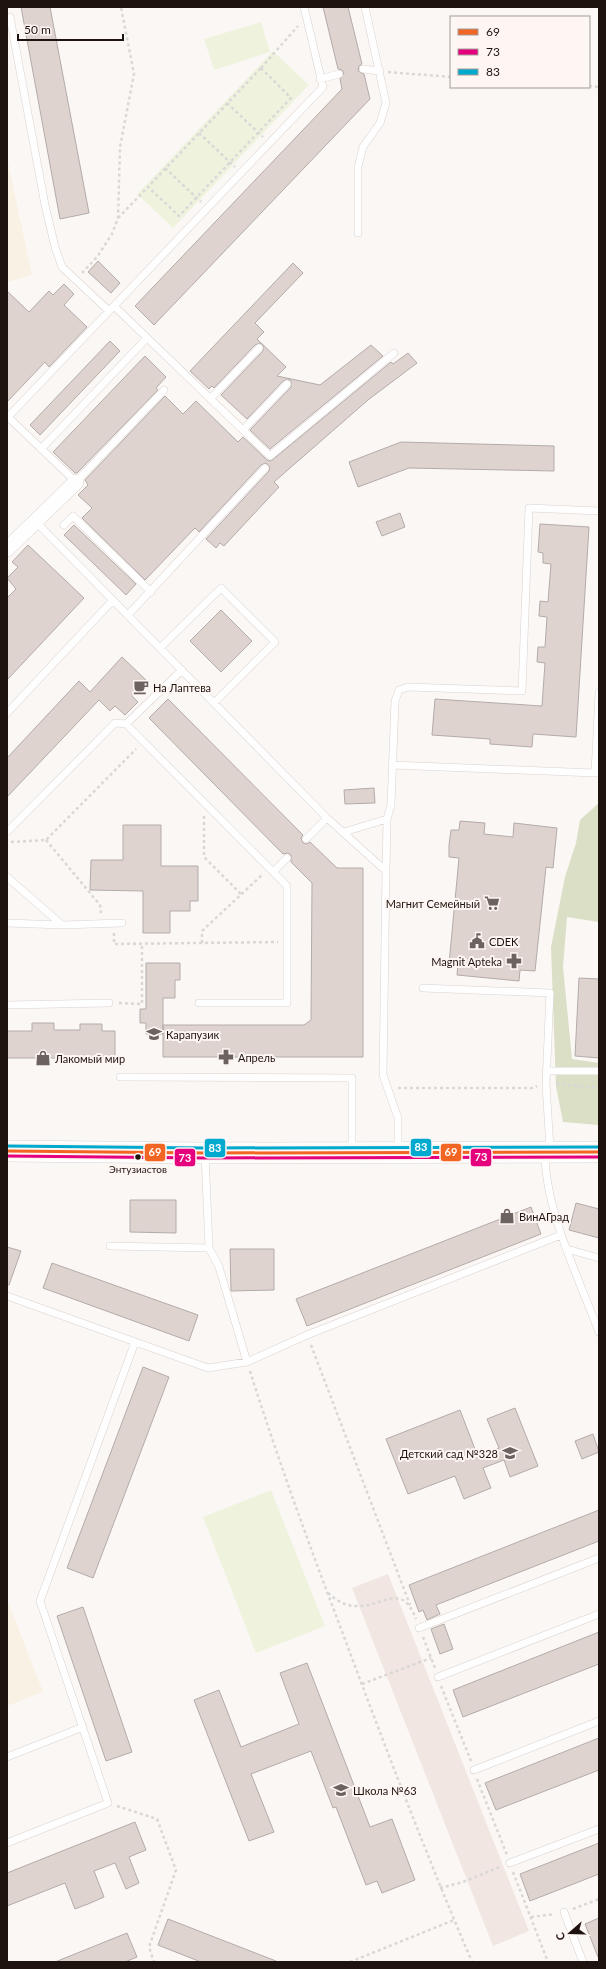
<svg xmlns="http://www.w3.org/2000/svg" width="606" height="1969" font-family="Lato,sans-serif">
<rect width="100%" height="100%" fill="#fbf7f5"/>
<!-- built -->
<path fill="#f1e6e1" d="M 388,1574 L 529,1931 L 493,1946 L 352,1588 Z"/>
<!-- education -->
<path fill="#f9f1e4" d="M 7,158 L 32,275 L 7,282 Z
M 7,1599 L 43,1692 L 7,1706 Z"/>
<!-- green -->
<path fill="#eff3de" d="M 261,22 L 270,52 L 214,70 L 204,39 Z
M 273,51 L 309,85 L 173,228 L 137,194 Z
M 271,1490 L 325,1626 L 256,1653 L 203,1517 Z"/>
<!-- forest -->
<path fill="#dadfc5" d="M 599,803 L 599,922 L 567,917 L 563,967 L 572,1059 L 599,1063 L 599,1125 L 563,1122 L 556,1086 L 551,947 L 565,877 L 576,843 L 580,820 Z"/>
<!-- building -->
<path fill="#dfd3d0" stroke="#b3aba9" d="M 21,7 L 50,7 L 89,213 L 60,219 Z
M 323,7 L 348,7 L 362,64 L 359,66 L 358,71 L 364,74 L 370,99 L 154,325 L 135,306 L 342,89 L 340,79 L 344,73 L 342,70 L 338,69 Z
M 98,261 L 120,283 L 111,293 L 88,272 Z
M 293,263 L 303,273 L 255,323 L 264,332 L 257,339 L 286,367 L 277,376 L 320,385 L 371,345 L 383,356 L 270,449 L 250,430 L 291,387 L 291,381 L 288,379 L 283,381 L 247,419 L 221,395 L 263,351 L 263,345 L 260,343 L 255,345 L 214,388 L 212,386 L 209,389 L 190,371 Z
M 64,284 L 74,294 L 64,305 L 87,327 L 49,367 L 45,362 L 7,402 L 7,291 L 29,312 L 49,291 L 53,295 Z
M 110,341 L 120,351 L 40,435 L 30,425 Z
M 408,353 L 417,363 L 368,400 L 274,482 L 279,487 L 224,546 L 220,543 L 216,548 L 206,539 L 269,471 L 270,467 L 266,463 L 261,465 L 199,532 L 195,528 L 145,580 L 82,518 L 92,508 L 78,495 L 88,485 L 85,480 L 165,396 L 183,414 L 196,401 L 238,442 L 243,437 L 267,460 L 271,461 L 391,362 L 393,364 Z
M 145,356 L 166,377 L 156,388 L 158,390 L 77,473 L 75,473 L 53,452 Z
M 401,442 L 554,446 L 554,471 L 409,468 L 358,487 L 349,462 Z
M 400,513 L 405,527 L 382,536 L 376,522 Z
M 540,524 L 589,527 L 576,737 L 533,734 L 532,747 L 490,744 L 490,739 L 432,735 L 435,699 L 542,706 L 545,663 L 537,662 L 538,647 L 545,647 L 547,617 L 539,616 L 540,601 L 548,602 L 551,564 L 543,563 L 543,553 L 538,552 Z
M 74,525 L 136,584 L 126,595 L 64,535 Z
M 28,545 L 84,598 L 7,680 L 7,598 L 16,589 L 7,578 L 18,567 L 12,562 Z
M 221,610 L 252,641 L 221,672 L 190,641 Z
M 122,657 L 147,681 L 132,696 L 138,702 L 125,715 L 115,706 L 110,711 L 99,700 L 7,797 L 7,758 L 79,681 L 90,692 Z
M 168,699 L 303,835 L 301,838 L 303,843 L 307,844 L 310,842 L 337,868 L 363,868 L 363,1057 L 163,1057 L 163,1025 L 304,1025 L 311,1020 L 312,883 L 291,862 L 291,855 L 288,853 L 283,854 L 149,718 Z
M 374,788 L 375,803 L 345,804 L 344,790 Z
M 460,821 L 485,823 L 484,834 L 513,837 L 514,823 L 557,828 L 553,868 L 546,867 L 535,971 L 520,970 L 519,981 L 457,975 L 458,964 L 449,964 L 459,858 L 449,857 L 449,845 L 451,830 L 459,830 Z
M 123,825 L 161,825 L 161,866 L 198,866 L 198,901 L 190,901 L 190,911 L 170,911 L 170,933 L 143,933 L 143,891 L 90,890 L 91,860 L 123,860 Z
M 146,963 L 180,963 L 180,980 L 175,980 L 175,998 L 163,998 L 163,1034 L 146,1034 L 146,1023 L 140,1023 L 140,1009 L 146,1009 Z
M 579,978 L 599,979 L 599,1058 L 575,1056 Z
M 32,1023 L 54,1023 L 54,1030 L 80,1030 L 80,1024 L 102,1024 L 102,1031 L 115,1031 L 115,1058 L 7,1058 L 7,1031 L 32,1031 Z
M 130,1200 L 176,1200 L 176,1233 L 130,1232 Z
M 576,1203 L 599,1209 L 599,1238 L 569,1230 Z
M 531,1207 L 541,1234 L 307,1326 L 296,1299 Z
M 7,1247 L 21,1251 L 9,1285 L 7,1285 Z
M 230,1249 L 274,1249 L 274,1290 L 231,1291 Z
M 52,1263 L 198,1315 L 189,1341 L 43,1288 Z
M 143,1367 L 169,1377 L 93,1578 L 67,1568 Z
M 515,1408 L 538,1466 L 510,1477 L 504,1460 L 483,1468 L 491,1488 L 464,1499 L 455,1476 L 408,1494 L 386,1439 L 460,1410 L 478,1457 L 499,1448 L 487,1419 Z
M 593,1434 L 599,1452 L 582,1459 L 575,1441 Z
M 599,1510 L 599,1541 L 436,1605 L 440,1614 L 427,1620 L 423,1610 L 419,1612 L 409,1585 Z
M 83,1607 L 132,1752 L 106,1761 L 57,1616 Z
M 444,1624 L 453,1649 L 440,1654 L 431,1629 Z
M 599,1632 L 599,1664 L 463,1717 L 453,1690 Z
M 307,1663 L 370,1827 L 392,1819 L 415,1880 L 382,1893 L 377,1881 L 366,1885 L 336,1807 L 333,1808 L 311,1751 L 251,1774 L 274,1832 L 249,1841 L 194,1700 L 219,1690 L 241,1747 L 299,1724 L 280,1673 Z
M 599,1738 L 599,1770 L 496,1810 L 485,1783 Z
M 135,1822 L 146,1850 L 129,1857 L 139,1883 L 126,1889 L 115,1863 L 94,1871 L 104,1897 L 88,1904 L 75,1909 L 65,1883 L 7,1906 L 7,1873 Z
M 599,1843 L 599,1874 L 530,1901 L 520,1874 Z
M 599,1918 L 599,1957 L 598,1957 L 585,1924 Z
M 168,1919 L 276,1961 L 275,1962 L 201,1962 L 173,1951 L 158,1945 Z
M 127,1933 L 137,1957 L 125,1962 L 55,1962 Z"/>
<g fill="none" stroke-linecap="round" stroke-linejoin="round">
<!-- lane casing -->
<g stroke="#dad2ce" stroke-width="8">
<path id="lane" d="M 7,17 L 10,17 L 45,205 L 55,247 L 62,267 L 109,311
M 363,69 L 380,71
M 320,79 L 339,74
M 358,233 L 358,167 L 363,147 L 380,123 L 386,103 L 365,7
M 114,306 L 270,456 L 394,353
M 210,399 L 259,348
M 7,416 L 76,482 L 164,390
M 7,418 L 323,87 L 304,7
M 243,430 L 287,384
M 41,449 L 147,338
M 35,521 L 327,818 L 386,871 L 383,1075 L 398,1118 L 398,1152
M 64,525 L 73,516 L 151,592
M 128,615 L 265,468
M 160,648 L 221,588 L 275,642 L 214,703
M 7,713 L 113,600
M 126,724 L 182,670
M 392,765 L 595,773 L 599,693
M 7,832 L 115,723 L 126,724 L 287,886 L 287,1003 L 199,1003
M 344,832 L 387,819
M 306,839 L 327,818
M 386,871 L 387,819 L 391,805 L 395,701 L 399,690 L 408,687 L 522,691 L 529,508 L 599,511
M 273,872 L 287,858
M 7,877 L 62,925
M 7,923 L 62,925 L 122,923
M 423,988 L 550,993 L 546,1084 L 550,1149
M 7,1005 L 109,1003
M 547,1071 L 599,1071
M 120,1077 L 352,1078 L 352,1150
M 545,1153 C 545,1210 579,1279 599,1332
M 205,1154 L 209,1248 L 219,1267 L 247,1362
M 110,1246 L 209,1248
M 567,1249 L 599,1258
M 7,1296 L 208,1368 L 247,1362 L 307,1335 L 561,1235
M 419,1628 L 599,1558
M 438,1677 L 599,1614
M 7,1757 L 83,1727
M 474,1770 L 599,1721
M 7,1843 L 108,1803 L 40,1601 L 135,1342
M 510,1863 L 599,1829
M 564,1912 L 583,1962"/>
</g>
<!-- street casing -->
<g stroke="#dad2ce" stroke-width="16">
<path id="street" d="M 7,549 L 76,482"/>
</g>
<!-- secondary casing -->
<g stroke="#dad2ce" stroke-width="22">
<path id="secondary" d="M 7,1151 L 205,1153 L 599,1152"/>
</g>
<!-- path -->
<path stroke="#d9d8d6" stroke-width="2.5" stroke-dasharray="3 3" stroke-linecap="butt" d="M 261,68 L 291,98 L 179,216 L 148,187 Z
M 261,68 L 298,26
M 388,72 L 451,77
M 589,86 L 599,87
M 227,103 L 263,137
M 199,133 L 235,167
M 165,168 L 201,202
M 118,218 L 148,187
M 82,273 L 97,257 L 112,234 L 118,218 L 120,147 L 134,74 L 121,7
M 204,816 L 204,857 L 241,894
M 46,840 L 100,905 L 101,913
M 11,842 L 46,840 L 136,749
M 114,933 L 114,944 L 278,942
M 202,943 L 202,931 L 263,874
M 119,1003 L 142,1004 L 142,943
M 556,1084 L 599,1088
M 398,1088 L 532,1088 L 537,1086
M 311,1345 L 410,1605
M 250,1371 C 278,1460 310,1547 343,1634 C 384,1744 426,1854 472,1962
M 328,1593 C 335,1599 344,1606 355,1606 C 383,1608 401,1580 416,1619
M 423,1637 L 435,1668
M 362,1684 L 431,1658
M 441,1686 L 471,1761
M 477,1779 L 507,1855
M 117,1806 L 157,1819 L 176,1870 L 149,1947 L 154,1962
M 513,1872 L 548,1962
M 440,1888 L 463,1882 L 502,1866
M 573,1909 L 599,1899
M 531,1917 L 555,1914
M 350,1962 L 454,1920"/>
<!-- lane -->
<use href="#lane" stroke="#fefefe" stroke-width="7"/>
<!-- street -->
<use href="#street" stroke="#fefefe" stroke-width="15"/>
<!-- secondary -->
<use href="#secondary" stroke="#fefefe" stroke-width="21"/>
<!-- bus-1 casing -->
<g stroke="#fdf6f3" stroke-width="6">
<path id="bus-1" d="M 7,1151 L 205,1153 L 599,1152"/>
</g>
<!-- bus-2 casing -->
<g stroke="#fdf6f3" stroke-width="6">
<path id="bus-2" d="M 7,1156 L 205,1158 L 599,1157"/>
</g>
<!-- bus-3 casing -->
<g stroke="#fdf6f3" stroke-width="6">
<path id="bus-3" d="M 7,1146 L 205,1148 L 599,1147"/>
</g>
<!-- bus-1 -->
<use href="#bus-1" stroke="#f26522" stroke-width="3"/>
<!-- bus-2 -->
<use href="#bus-2" stroke="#e5007d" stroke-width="3"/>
<!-- bus-3 -->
<use href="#bus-3" stroke="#00a9ce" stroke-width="3"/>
</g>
<!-- icons -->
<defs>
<g id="cafe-bare" transform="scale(1.2)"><path d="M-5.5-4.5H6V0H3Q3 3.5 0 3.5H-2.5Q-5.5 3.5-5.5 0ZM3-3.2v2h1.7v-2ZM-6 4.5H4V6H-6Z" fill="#6c6360" stroke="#fdf6f3" stroke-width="2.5" paint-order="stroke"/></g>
<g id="supermarket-bare" transform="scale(1.2)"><path d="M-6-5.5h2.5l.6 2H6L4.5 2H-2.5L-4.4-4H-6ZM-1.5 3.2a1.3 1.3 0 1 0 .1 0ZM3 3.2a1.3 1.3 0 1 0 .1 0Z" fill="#6c6360" stroke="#fdf6f3" stroke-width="2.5" paint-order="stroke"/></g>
<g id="civic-bare" transform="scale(1.2)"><path d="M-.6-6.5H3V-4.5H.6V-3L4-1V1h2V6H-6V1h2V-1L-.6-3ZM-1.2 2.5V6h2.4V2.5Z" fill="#6c6360" stroke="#fdf6f3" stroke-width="2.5" paint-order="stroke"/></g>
<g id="pharmacy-bare" transform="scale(1.2)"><path d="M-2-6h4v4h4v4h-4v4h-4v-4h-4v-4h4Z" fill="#6c6360" stroke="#fdf6f3" stroke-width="2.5" paint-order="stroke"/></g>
<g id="school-bare" transform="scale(1.2)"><path d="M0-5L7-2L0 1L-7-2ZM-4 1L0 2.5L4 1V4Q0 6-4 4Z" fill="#6c6360" stroke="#fdf6f3" stroke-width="2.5" paint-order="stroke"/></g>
<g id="shop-bare" transform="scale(1.2)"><path d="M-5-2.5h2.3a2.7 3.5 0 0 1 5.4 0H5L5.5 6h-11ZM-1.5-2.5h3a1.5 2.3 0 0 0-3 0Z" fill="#6c6360" stroke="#fdf6f3" stroke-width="2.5" paint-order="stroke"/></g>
</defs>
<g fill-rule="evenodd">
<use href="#cafe-bare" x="141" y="687"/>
<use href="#supermarket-bare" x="492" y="903"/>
<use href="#civic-bare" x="477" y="941"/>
<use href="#pharmacy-bare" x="514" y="961"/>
<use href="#school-bare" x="154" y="1034"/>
<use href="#pharmacy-bare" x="226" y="1057"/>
<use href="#shop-bare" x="43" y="1058"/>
<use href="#shop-bare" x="507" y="1216"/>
<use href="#school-bare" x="510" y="1453"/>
<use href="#school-bare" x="341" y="1790"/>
</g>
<!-- markers -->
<circle fill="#1f130f" stroke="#fdf6f3" stroke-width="1.5" cx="138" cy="1157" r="3.5"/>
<g text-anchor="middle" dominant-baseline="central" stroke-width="4" stroke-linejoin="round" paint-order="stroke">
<!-- bus labels -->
<g font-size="10" fill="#1f130f" stroke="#fdf6f3">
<text x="138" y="1169">Энтузиастов</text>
</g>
<!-- poi labels -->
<g font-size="11" fill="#1f130f" stroke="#fdf6f3" text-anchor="start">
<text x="153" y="687">На Лаптева</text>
<text x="480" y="903" text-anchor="end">Магнит Семейный</text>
<text x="489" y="941">CDEK</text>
<text x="502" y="961" text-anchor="end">Magnit Apteka</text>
<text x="166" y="1034">Карапузик</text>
<text x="238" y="1057">Апрель</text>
<text x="55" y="1058">Лакомый мир</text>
<text x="519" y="1216">ВинАГрад</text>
<text x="498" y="1453" text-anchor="end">Детский сад №328</text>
<text x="353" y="1790">Школа №63</text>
</g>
</g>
<g stroke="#fdf6f3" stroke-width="1.5">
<rect x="410" y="1138" width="22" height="19" rx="4" fill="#00a9ce"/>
<rect x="204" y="1138" width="22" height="20" rx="4" fill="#00a9ce"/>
<rect x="440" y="1143" width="22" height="19" rx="4" fill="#f26522"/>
<rect x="144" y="1143" width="22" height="19" rx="4" fill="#f26522"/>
<rect x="470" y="1148" width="22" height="19" rx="4" fill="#e5007d"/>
<rect x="174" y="1148" width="22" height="19" rx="4" fill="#e5007d"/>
</g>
<g font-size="11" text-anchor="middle" font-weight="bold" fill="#fff">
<text x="421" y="1151">83</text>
<text x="215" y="1152">83</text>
<text x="451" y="1156">69</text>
<text x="155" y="1156">69</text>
<text x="481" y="1161">73</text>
<text x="185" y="1162">73</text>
</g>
<!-- border -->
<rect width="606" height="1969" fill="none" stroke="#1f130f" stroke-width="16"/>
<!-- legend -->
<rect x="450" y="16" width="140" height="72" fill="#fdf6f3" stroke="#a49b98"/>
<rect x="458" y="29" width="20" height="6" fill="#f26522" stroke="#a49b98"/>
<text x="486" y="36" font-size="12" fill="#1f130f">69</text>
<rect x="458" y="49" width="20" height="6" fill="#e5007d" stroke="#a49b98"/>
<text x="486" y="56" font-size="12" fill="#1f130f">73</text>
<rect x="458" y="69" width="20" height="6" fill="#00a9ce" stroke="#a49b98"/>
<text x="486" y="76" font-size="12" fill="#1f130f">83</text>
<!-- north arrow -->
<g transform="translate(570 1933) rotate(250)" stroke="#fdf6f3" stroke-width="3" paint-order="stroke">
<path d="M0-3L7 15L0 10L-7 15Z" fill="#1f130f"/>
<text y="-6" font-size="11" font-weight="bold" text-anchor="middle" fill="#1f130f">С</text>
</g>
<!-- scale -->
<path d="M18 34v6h105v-6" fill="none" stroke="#1f130f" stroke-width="2"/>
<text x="24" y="34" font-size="12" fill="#1f130f" stroke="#fdf6f3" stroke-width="3" paint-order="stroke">50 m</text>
</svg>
